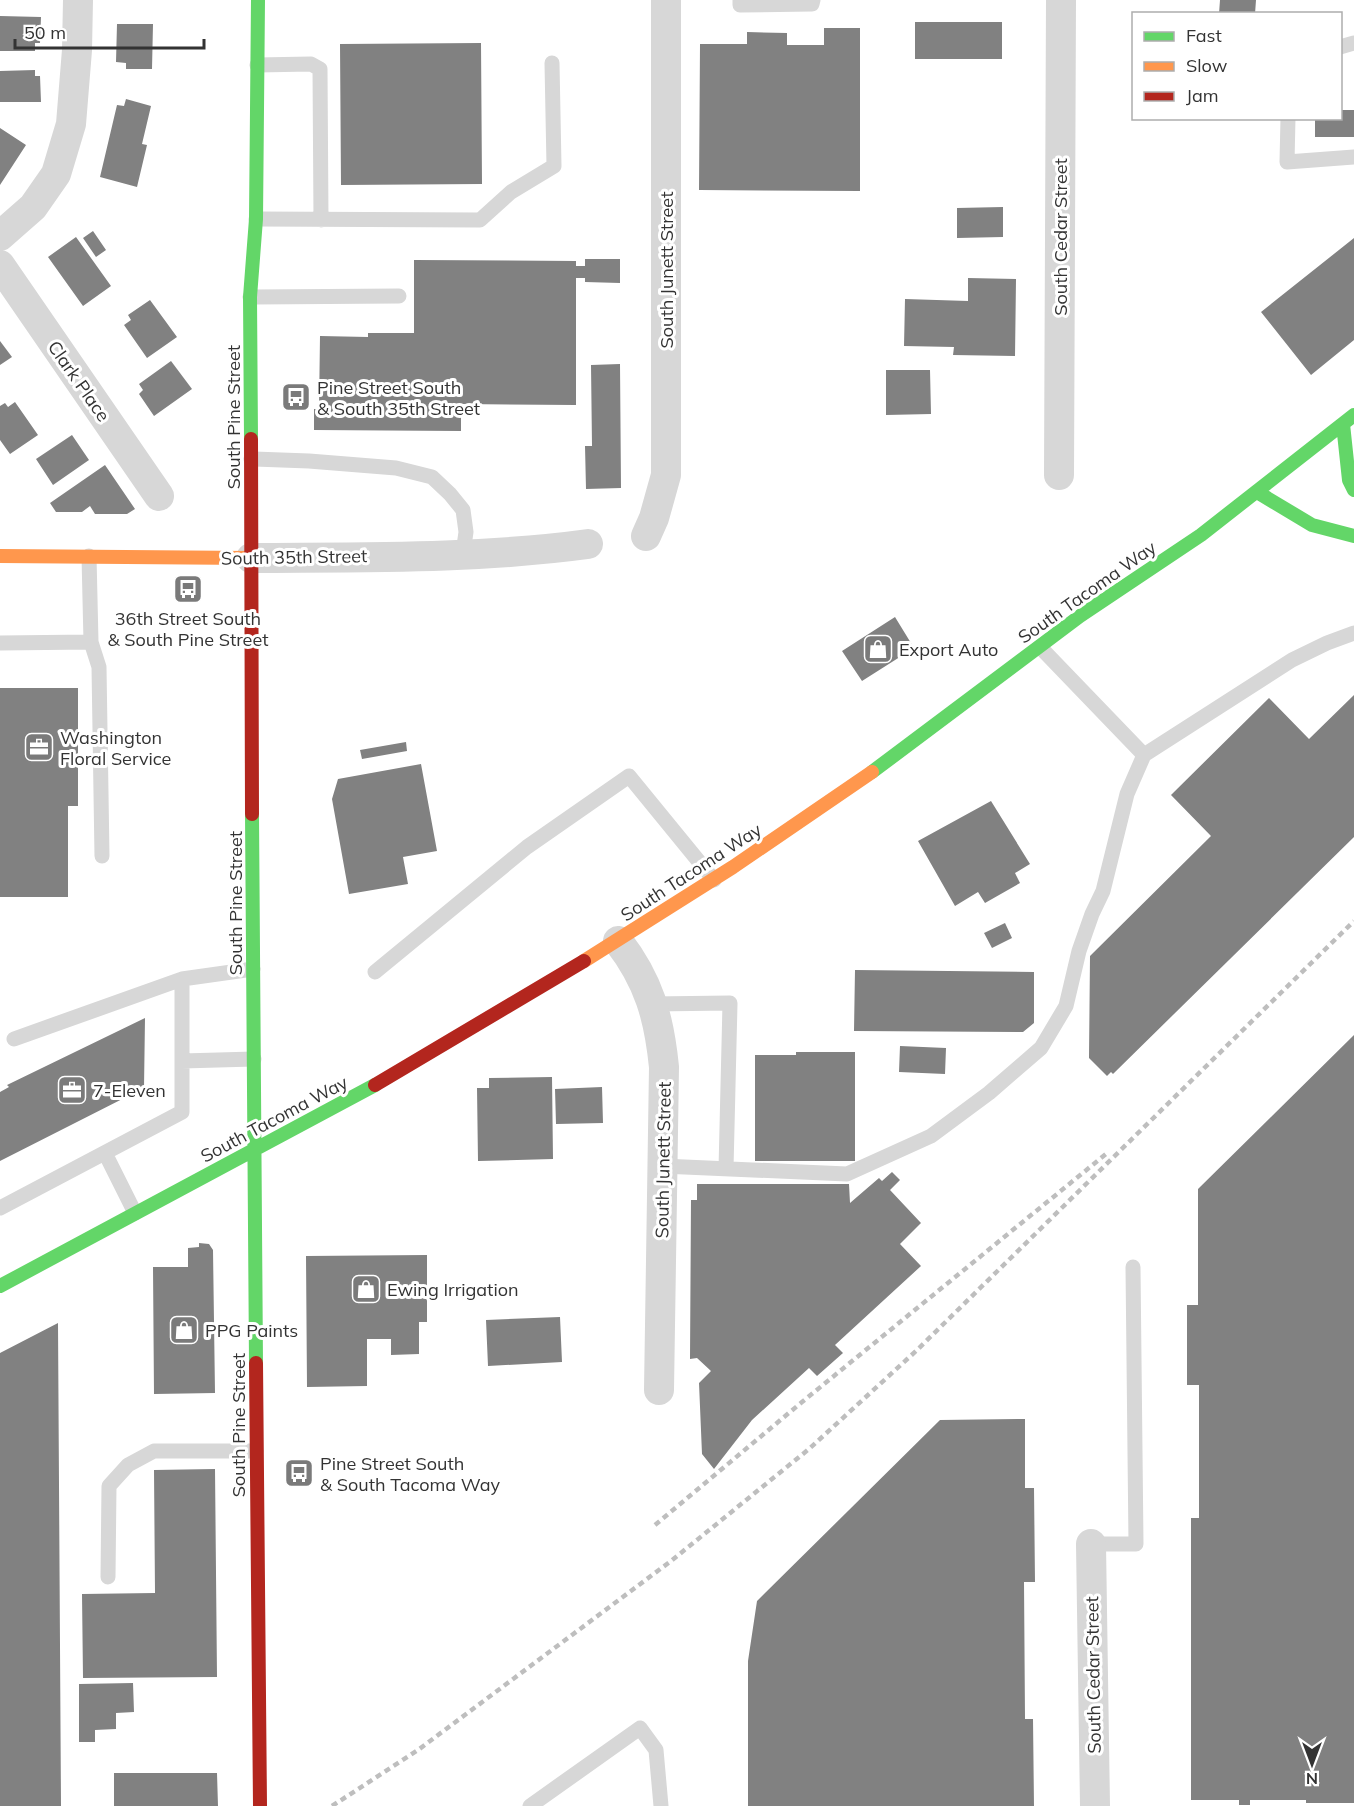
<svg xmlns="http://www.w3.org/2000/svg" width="1354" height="1806" font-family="Mulish,sans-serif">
<rect width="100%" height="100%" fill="#fff"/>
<!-- building -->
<path fill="#818181" d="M 1220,0 L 1256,0 L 1255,14 L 1219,14 Z
M 0,16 L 41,17 L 40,43 L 35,43 L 35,51 L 0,51 Z
M 915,22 L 1002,22 L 1002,59 L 915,59 Z
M 117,24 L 153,24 L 152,69 L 126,69 L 126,63 L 116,62 Z
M 824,28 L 860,28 L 860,191 L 699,190 L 700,44 L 747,44 L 747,32 L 787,33 L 787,45 L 824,45 Z
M 481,43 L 482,184 L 341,185 L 340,44 Z
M 35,70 L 35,76 L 40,76 L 41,102 L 0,102 L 0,71 Z
M 126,99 L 151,106 L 142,144 L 147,145 L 137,187 L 100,177 L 117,105 L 124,106 Z
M 1340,110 L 1354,110 L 1354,137 L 1315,137 L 1315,118 L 1340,118 Z
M 0,128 L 26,145 L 0,185 Z
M 1003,207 L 1003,237 L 957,238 L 957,208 Z
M 93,231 L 106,250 L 96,257 L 83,238 Z
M 76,237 L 111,286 L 83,306 L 48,257 Z
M 1354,238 L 1354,340 L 1311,375 L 1261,312 Z
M 585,259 L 620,259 L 620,283 L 585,282 L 585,278 L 576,278 L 576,405 L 461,404 L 461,431 L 314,430 L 314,409 L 319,409 L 320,336 L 368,337 L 368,333 L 414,333 L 414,260 L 576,261 L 576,266 L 585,266 Z
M 968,278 L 1016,279 L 1015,356 L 953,355 L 954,347 L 904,346 L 905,299 L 968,301 Z
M 150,300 L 177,337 L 147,358 L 124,325 L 131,320 L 128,315 Z
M 0,341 L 12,357 L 0,365 Z
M 171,361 L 192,389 L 154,416 L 139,394 L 143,390 L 139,384 Z
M 620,364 L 621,488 L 586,489 L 585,446 L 592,446 L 591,365 Z
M 886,370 L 930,370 L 931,414 L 886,415 Z
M 15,402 L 38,435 L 10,454 L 0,440 L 0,406 L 5,403 L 8,407 Z
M 72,435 L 89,460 L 53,485 L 36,459 Z
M 105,465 L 135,509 L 127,514 L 95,514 L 90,506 L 82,512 L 56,512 L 50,503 Z
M 895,617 L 914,648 L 862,681 L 842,651 Z
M 0,688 L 78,688 L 78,806 L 68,806 L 68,897 L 0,897 Z
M 1354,695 L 1354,837 L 1113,1074 L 1111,1072 L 1107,1076 L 1089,1058 L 1090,956 L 1211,836 L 1171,795 L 1269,698 L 1309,739 Z
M 406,742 L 407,751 L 362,759 L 360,750 Z
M 421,764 L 437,851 L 403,857 L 408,884 L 349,894 L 332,799 L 338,779 Z
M 991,801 L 1030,864 L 1015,873 L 1020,883 L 985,903 L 978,892 L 955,906 L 918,841 Z
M 1005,923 L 1012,938 L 992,948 L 984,933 Z
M 855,970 L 1034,972 L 1034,1023 L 1023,1032 L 854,1031 Z
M 145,1018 L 144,1088 L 0,1161 L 0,1092 L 9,1087 L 7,1085 Z
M 1354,1035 L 1354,1803 L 1306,1803 L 1306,1800 L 1250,1800 L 1250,1805 L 1239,1805 L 1239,1800 L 1191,1800 L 1191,1518 L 1199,1518 L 1199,1385 L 1187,1385 L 1187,1305 L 1198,1305 L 1198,1189 Z
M 900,1046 L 946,1048 L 945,1074 L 899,1072 Z
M 796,1052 L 855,1052 L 855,1161 L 755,1161 L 755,1055 L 796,1055 Z
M 552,1077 L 553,1159 L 478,1161 L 477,1088 L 489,1088 L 489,1078 Z
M 602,1087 L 603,1123 L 556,1124 L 555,1089 Z
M 892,1172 L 900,1180 L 890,1190 L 921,1223 L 900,1244 L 921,1266 L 835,1345 L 843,1353 L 817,1376 L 809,1368 L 752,1420 L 714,1469 L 702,1454 L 699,1383 L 711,1371 L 697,1358 L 690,1359 L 691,1200 L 697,1200 L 697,1184 L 849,1184 L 850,1203 L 879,1178 L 882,1181 Z
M 199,1243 L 209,1244 L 213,1250 L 215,1393 L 154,1394 L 153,1267 L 188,1267 L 188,1248 L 199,1247 Z
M 427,1255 L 427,1322 L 419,1322 L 419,1354 L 391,1355 L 391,1339 L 367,1339 L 367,1386 L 307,1387 L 306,1256 Z
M 560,1317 L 562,1362 L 488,1366 L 486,1320 Z
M 58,1323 L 61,1806 L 0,1806 L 0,1353 Z
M 1025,1419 L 1025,1488 L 1034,1488 L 1035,1582 L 1024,1582 L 1025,1719 L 1033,1719 L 1034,1806 L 748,1806 L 748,1661 L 757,1601 L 940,1420 Z
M 215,1469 L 217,1677 L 83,1678 L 82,1594 L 155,1593 L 154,1470 Z
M 133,1683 L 134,1712 L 116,1713 L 116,1729 L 95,1730 L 95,1742 L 79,1742 L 79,1684 Z
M 114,1773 L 217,1773 L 218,1806 L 114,1806 Z"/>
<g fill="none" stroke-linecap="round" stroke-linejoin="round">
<!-- lane -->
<path stroke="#d7d7d7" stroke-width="15" d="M 740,0 L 740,5 L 812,4 L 813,0
M 1340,47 L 1354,43
M 257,65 L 311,64 L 320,69 L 321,220
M 1288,118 L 1287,162 L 1354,157
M 256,219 L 480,220 L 511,192 L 554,166 L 552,63
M 250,297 L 399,296
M 251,459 L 309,461 L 396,468 L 432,477 L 450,494 L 463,510 L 466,532 L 463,553
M 89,556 L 91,642 L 99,667 L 102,856
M 0,643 L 91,642
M 1040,647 L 1144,755
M 375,972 L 527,847 L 629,776 L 714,880
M 652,1004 L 730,1003 L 726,1169
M 14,1039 L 182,979 L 253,969
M 182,1061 L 254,1059
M 105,1153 L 135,1213
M 662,1166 L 847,1174 L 931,1136 L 989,1093 L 1041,1048 L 1066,1006 L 1079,951 L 1092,914 L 1103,891 L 1127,794 L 1144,755 L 1292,660 L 1327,643 L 1354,633
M 0,1208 L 182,1112 L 182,979
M 1091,1544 L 1136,1544 L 1133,1267
M 108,1577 L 109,1486 L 128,1465 L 154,1451 L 256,1451
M 530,1806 L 640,1728 L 656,1750 L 661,1806"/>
<!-- street -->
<path stroke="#d7d7d7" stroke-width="30" d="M 0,236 L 33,207 L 56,174 L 71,124 L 77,50 L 78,0
M 0,265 L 159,496
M 1059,475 L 1061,0
M 646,536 L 654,518 L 666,475 L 666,0
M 251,558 C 362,557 478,559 588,544
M 618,941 C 649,981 659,1017 664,1067 L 659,1390
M 1091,1544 L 1095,1806"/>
<!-- fast -->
<path stroke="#63d668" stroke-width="14" d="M 1343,424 L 1349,480 L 1354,490
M 251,439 L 250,297 L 256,219 L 258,0
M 1257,492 L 1312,525 L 1354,536
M 872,772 L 1080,616 L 1201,535 L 1354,415
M 252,814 L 256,1363
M 0,1286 L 375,1085"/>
<!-- slow -->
<path stroke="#ff974d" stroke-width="14" d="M 0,556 L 251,558
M 584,961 L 733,867 L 872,772"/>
<!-- jam -->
<path stroke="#b3261e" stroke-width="14" d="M 251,439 L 252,814
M 375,1085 L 584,961
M 256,1363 L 260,1806"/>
<!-- rail -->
<path stroke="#bebebe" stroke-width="4.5" stroke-dasharray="6 4.5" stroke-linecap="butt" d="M 655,1525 L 802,1402 L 1106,1154
M 332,1806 L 418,1750 L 671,1561 L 809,1449 L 916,1351 L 1354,921"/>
</g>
<!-- icons -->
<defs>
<g id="bus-square" transform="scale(1.5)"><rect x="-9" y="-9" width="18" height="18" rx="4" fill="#7a7a7a" stroke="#fff"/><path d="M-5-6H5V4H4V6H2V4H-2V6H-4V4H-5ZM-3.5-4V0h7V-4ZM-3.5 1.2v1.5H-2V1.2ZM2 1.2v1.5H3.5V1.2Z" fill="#fff"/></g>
<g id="shop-square" transform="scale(1.5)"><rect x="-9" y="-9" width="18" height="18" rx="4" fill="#7a7a7a" stroke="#fff"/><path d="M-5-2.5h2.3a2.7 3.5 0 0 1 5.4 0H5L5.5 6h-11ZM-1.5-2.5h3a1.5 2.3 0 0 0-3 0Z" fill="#fff"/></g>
<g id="office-square" transform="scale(1.5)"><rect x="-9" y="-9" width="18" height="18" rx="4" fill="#7a7a7a" stroke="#fff"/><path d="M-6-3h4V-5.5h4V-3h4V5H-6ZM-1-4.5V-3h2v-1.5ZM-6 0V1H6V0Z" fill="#fff"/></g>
</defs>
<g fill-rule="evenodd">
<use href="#bus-square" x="296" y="397"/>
<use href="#bus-square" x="188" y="589"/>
<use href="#shop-square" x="878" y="649"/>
<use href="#office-square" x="39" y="747"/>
<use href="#office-square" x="72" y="1090"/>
<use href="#shop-square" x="366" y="1289"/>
<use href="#shop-square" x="184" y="1330"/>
<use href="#bus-square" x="299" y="1473"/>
</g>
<g text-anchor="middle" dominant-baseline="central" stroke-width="6" stroke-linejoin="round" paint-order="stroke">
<!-- street labels -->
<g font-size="18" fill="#333" stroke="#fff">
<text transform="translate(1060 237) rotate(-90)">South Cedar Street</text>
<text transform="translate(666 270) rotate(-90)">South Junett Street</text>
<text transform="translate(79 381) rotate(55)">Clark Place</text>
<text transform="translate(233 417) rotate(-90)">South Pine Street</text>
<text transform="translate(294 557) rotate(-1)">South 35th Street</text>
<text transform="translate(1087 592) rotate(-35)">South Tacoma Way</text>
<text transform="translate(691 872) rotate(-33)">South Tacoma Way</text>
<text transform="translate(235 903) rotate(-90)">South Pine Street</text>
<text transform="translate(274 1119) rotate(-28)">South Tacoma Way</text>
<text transform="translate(663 1160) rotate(-89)">South Junett Street</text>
<text transform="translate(238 1425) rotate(-90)">South Pine Street</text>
<text transform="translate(1093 1675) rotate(-91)">South Cedar Street</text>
</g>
<!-- poi labels -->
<g font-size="18" fill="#333" stroke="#fff" text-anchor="start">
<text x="317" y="387">Pine Street South<tspan x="317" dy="21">&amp; South 35th Street</tspan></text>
<text x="188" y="618" text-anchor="middle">36th Street South<tspan x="188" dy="21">&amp; South Pine Street</tspan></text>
<text x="899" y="649">Export Auto</text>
<text x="60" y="737">Washington<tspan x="60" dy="21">Floral Service</tspan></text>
<text x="93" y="1090">7-Eleven</text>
<text x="387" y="1289">Ewing Irrigation</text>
<text x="205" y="1330">PPG Paints</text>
<text x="320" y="1463">Pine Street South<tspan x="320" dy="21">&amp; South Tacoma Way</tspan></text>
</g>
</g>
<!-- legend -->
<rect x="1132" y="12" width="210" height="108" fill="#ffffff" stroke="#adadad" stroke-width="1.5"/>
<rect x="1144" y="32" width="30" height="9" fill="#63d668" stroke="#adadad" stroke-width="1.5"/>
<text x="1186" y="42" font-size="18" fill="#333333">Fast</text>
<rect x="1144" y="62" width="30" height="9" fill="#ff974d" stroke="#adadad" stroke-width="1.5"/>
<text x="1186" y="72" font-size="18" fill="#333333">Slow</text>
<rect x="1144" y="92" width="30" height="9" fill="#b3261e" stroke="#adadad" stroke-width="1.5"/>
<text x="1186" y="102" font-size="18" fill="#333333">Jam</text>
<!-- north arrow -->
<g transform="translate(1312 1764) rotate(180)" stroke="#ffffff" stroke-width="4.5" paint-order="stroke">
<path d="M0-4.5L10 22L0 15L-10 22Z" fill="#333333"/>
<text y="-9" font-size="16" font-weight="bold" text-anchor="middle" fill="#333333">N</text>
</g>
<!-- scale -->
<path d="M15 39v9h189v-9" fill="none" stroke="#333333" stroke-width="3"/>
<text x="24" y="39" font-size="18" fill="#333333" stroke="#ffffff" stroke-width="4.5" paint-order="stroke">50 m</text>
</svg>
